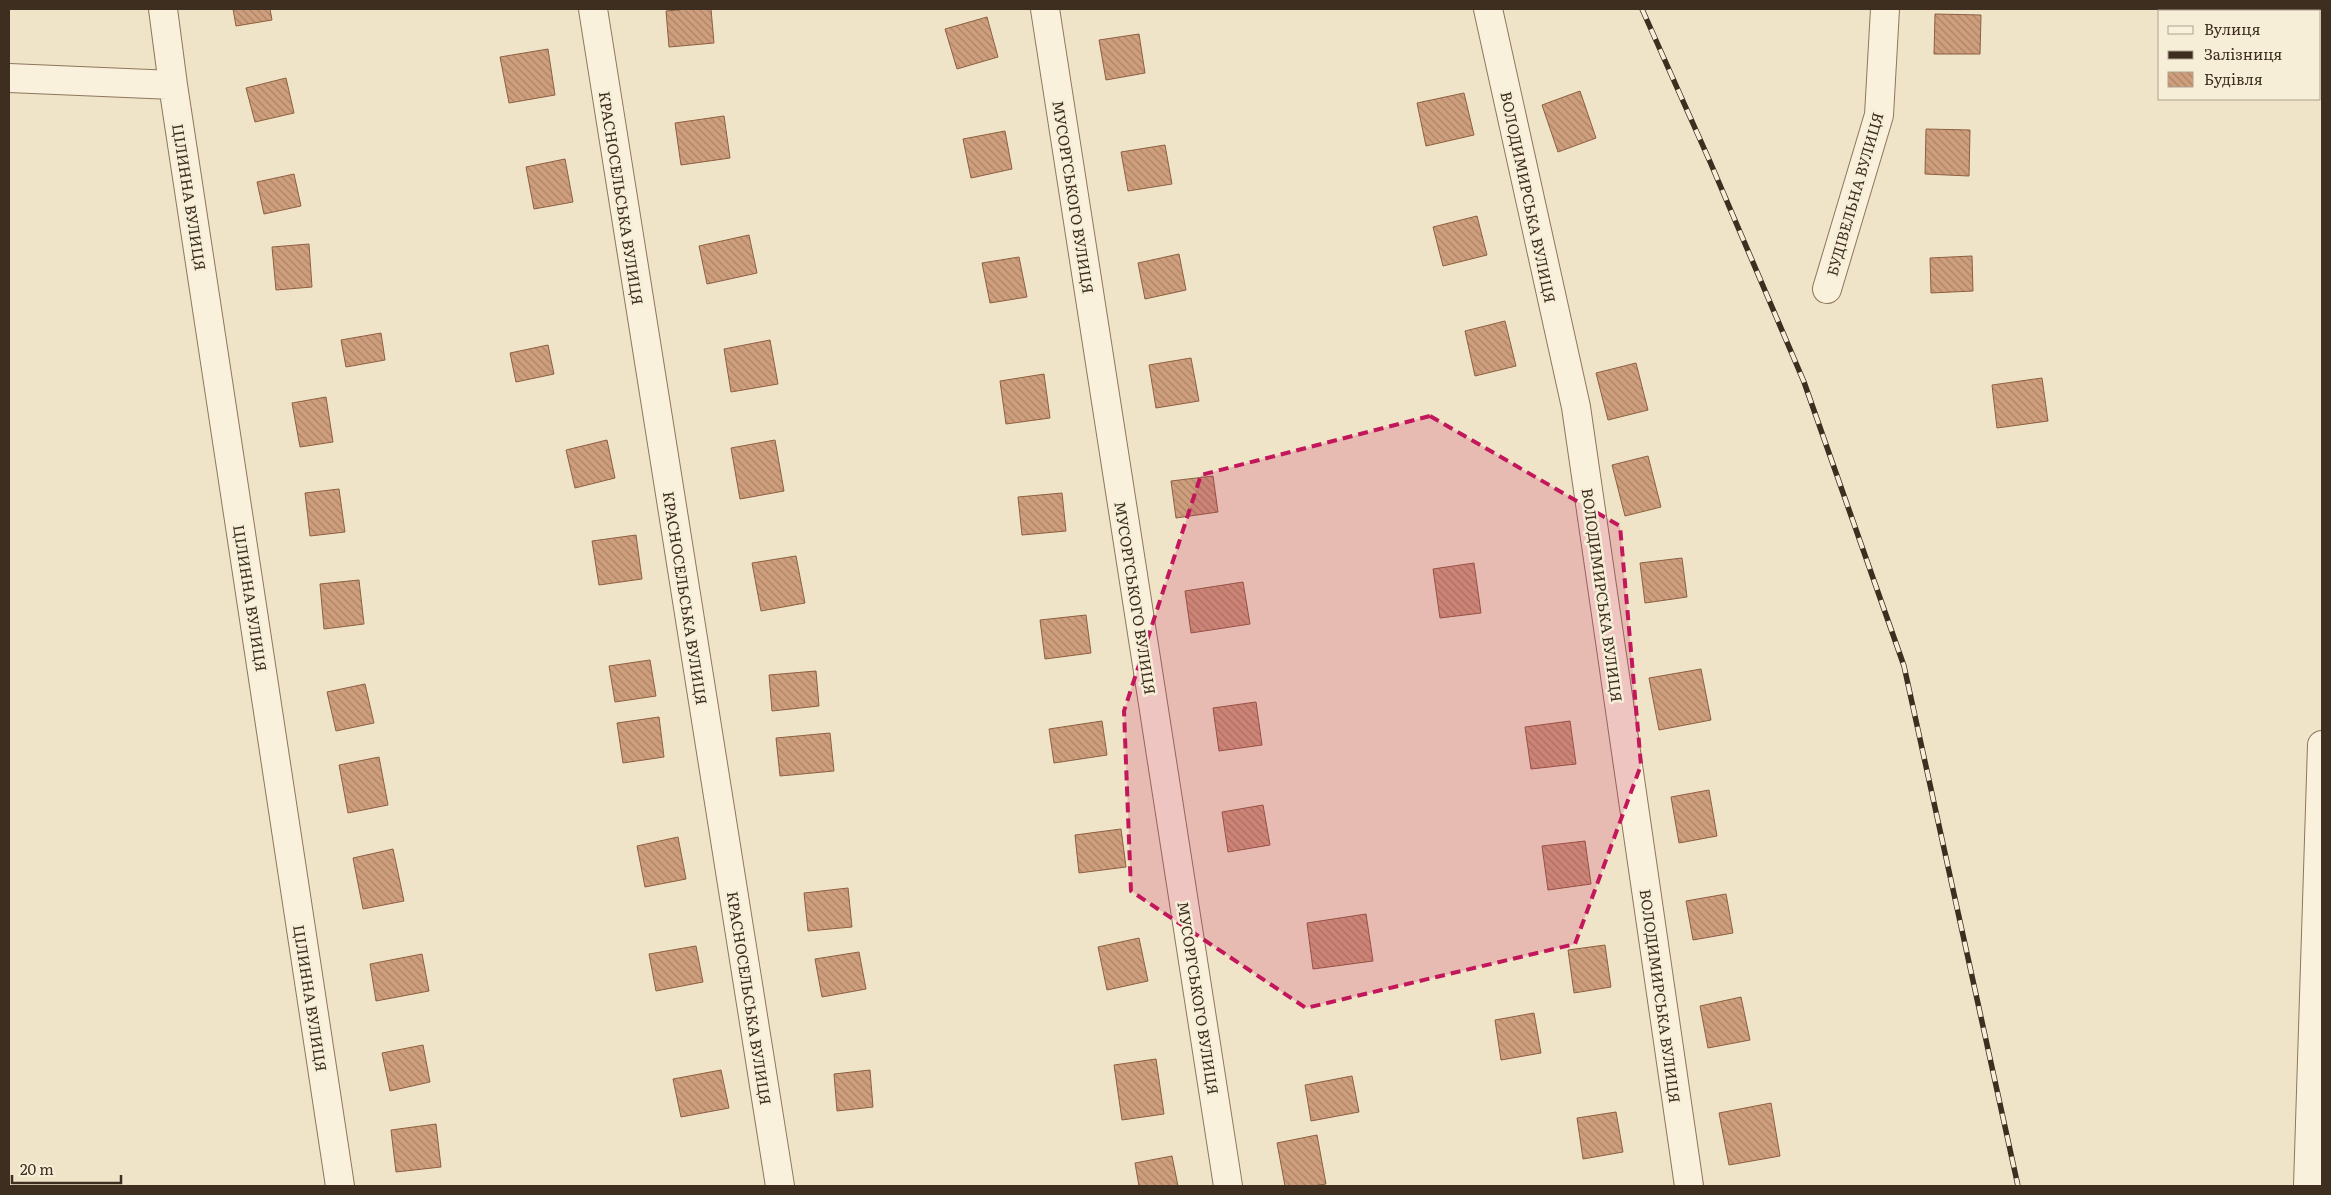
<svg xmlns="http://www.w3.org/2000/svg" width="2331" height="1195" font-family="Literata,serif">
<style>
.building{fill:url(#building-back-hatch);stroke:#8d5f41}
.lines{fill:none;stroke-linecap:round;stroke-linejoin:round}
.minor-casing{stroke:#8d765c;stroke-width:30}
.minor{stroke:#faf1dc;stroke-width:28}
.rail-casing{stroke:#3d2e20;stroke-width:5.5}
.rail{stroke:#f7eed8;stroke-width:4;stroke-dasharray:11;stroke-linecap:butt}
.marked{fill:#c2185b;fill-opacity:0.2;stroke:#c2185b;stroke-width:4;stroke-dasharray:10 6;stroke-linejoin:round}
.labels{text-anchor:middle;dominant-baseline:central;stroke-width:5;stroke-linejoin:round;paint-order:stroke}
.street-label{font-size:15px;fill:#3d2e20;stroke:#f7eed8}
</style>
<defs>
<pattern id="building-back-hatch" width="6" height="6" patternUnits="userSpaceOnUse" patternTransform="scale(1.25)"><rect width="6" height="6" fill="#cf9f7d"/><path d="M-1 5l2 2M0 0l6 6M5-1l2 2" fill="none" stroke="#a98266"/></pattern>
</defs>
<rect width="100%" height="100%" fill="#f0e4c8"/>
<path class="building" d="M233 9H270L272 20 236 26Z
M688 9H711L714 43 669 47 666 11Z
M1935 14 1981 15 1980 54H1934Z
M987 17 998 57 957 69 945 29Z
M1139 34 1145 73 1106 80 1099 40Z
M548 49 555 95 509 103 500 57Z
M286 78 294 113 255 122 246 88Z
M1580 91 1596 138 1558 152 1542 105Z
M1464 93 1474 135 1426 146 1417 103Z
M724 116 730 158 681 165 675 123Z
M1926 129 1970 130 1969 176 1925 174Z
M1005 131 1012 169 971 178 963 139Z
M1165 145 1172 184 1128 191 1121 152Z
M565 159 573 202 534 209 526 167Z
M294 174 301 206 264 214 257 182Z
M1477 216 1487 255 1443 266 1433 227Z
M749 235 757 273 707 284 699 246Z
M309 244 312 287 276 290 272 247Z
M1179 254 1186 290 1145 299 1138 263Z
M1972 256 1973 291 1931 293 1930 258Z
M1019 257 1027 297 990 303 982 263Z
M1505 321 1516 366 1475 376 1465 331Z
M381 333 385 360 346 367 341 340Z
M770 340 778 384 731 392 724 349Z
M548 345 554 374 516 382 510 353Z
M1191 358 1199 401 1156 408 1149 365Z
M1636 363 1648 410 1608 420 1596 373Z
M1044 374 1050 418 1006 424 1000 381Z
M2042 378 2048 421 1997 428 1992 385Z
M326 397 333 442 300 447 292 403Z
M607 440 615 478 575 488 566 450Z
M775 440 784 491 740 499 731 448Z
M1648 456 1661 507 1625 516 1612 465Z
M1213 476 1218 512 1176 518 1171 481Z
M339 489 345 532 310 536 305 493Z
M1062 493 1066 531 1022 535 1018 497Z
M636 535 642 579 599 585 592 541Z
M796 556 805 603 761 611 752 563Z
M1682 558 1687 597 1645 603 1640 563Z
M1474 563 1481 613 1440 618 1433 569Z
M359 580 364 624 324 629 320 584Z
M1243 582 1250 624 1191 633 1185 591Z
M1086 615 1091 653 1045 659 1040 620Z
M650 660 656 696 615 702 609 666Z
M1701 669 1711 720 1659 730 1649 678Z
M816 671 819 706 772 711 769 675Z
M365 684 374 723 336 731 327 692Z
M1256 702 1262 745 1219 751 1213 708Z
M659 717 664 757 623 763 617 723Z
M1102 721 1107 755 1054 763 1049 729Z
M1570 721 1576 764 1531 769 1525 727Z
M830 733 834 771 780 776 776 738Z
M379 757 388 805 348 813 339 765Z
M1709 790 1717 836 1679 843 1671 797Z
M1263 805 1270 845 1228 852 1222 812Z
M1121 829 1126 867 1079 873 1075 835Z
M678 837 686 879 645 887 637 846Z
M1585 841 1591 884 1548 890 1542 846Z
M393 849 404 901 363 909 353 858Z
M848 888 852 927 808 931 804 893Z
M1726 894 1733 933 1693 940 1686 901Z
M1366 914 1373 961 1313 969 1307 923Z
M1139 938 1148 981 1107 990 1098 947Z
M1605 945 1611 987 1574 993 1568 950Z
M696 946 703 982 656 991 649 954Z
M859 952 866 989 822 997 815 959Z
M422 954 429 991 376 1001 370 964Z
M1741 997 1750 1040 1708 1048 1700 1006Z
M1534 1013 1541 1053 1501 1060 1495 1020Z
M423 1045 430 1082 390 1091 382 1053Z
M1156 1059 1164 1114 1122 1120 1114 1065Z
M721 1070 729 1108 681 1117 673 1079Z
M870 1070 873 1107 837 1111 834 1074Z
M1352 1076 1359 1112 1311 1121 1305 1085Z
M1771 1103 1780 1156 1729 1165 1719 1113Z
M1616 1112 1623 1152 1583 1159 1577 1118Z
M436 1124 441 1167 396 1172 391 1130Z
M1317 1135 1326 1184 1312 1186H1285L1277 1143Z
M1172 1156 1178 1186H1139L1135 1163Z"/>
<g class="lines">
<g class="minor-casing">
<path id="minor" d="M163 9 173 85 340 1186
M593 9 780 1186
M1045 9 1228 1186
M1488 9 1576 407 1689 1186
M9 78 173 85
M1827 289 1879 115 1885 9
M2308 1186 2322 745"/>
</g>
<use href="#minor" class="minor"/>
<g class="rail-casing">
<path id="rail" d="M1642 9 1711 164 1804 382 1904 666 2018 1186"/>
</g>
<use href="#rail" class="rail"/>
</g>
<path class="marked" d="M1430 416 1620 526 1641 765 1575 944 1306 1008 1131 891 1124 711 1201 475Z"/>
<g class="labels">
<g class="street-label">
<text transform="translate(1854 194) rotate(-74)">БУДІВЕЛЬНА ВУЛИЦЯ</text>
<text transform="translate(190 197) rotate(81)">ЦІЛИННА ВУЛИЦЯ</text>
<text transform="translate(1074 197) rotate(81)">МУСОРГСЬКОГО ВУЛИЦЯ</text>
<text transform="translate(1529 197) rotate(78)">ВОЛОДИМИРСЬКА ВУЛИЦЯ</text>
<text transform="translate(622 198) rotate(81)">КРАСНОСЕЛЬСЬКА ВУЛИЦЯ</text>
<text transform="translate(1603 595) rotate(82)">ВОЛОДИМИРСЬКА ВУЛИЦЯ</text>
<text transform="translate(251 598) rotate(81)">ЦІЛИННА ВУЛИЦЯ</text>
<text transform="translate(686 598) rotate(81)">КРАСНОСЕЛЬСЬКА ВУЛИЦЯ</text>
<text transform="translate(1136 598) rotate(81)">МУСОРГСЬКОГО ВУЛИЦЯ</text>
<text transform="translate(1661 996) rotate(82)">ВОЛОДИМИРСЬКА ВУЛИЦЯ</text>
<text transform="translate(311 998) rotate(81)">ЦІЛИННА ВУЛИЦЯ</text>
<text transform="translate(750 998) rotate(81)">КРАСНОСЕЛЬСЬКА ВУЛИЦЯ</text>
<text transform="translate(1199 998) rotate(81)">МУСОРГСЬКОГО ВУЛИЦЯ</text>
</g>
</g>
<rect width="2331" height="1195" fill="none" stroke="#3d2e20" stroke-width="20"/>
<rect x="2158" y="10" width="162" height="90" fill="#f7eed8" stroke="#ada18e"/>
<rect x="2168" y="26" width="25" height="8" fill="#faf1dc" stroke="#ada18e"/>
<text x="2204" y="35" font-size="15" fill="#3d2e20">Вулиця</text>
<rect x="2168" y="51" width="25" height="8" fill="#3d2e20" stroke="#ada18e"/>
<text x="2204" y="60" font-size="15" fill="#3d2e20">Залізниця</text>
<rect x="2168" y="72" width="25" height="15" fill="url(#building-back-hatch)" stroke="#ada18e"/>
<text x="2204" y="85" font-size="15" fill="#3d2e20">Будівля</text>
<path d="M12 1175v8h109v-8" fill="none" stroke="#3d2e20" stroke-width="2.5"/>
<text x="20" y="1175" font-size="15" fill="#3d2e20" stroke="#f7eed8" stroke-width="4" paint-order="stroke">20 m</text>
</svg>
